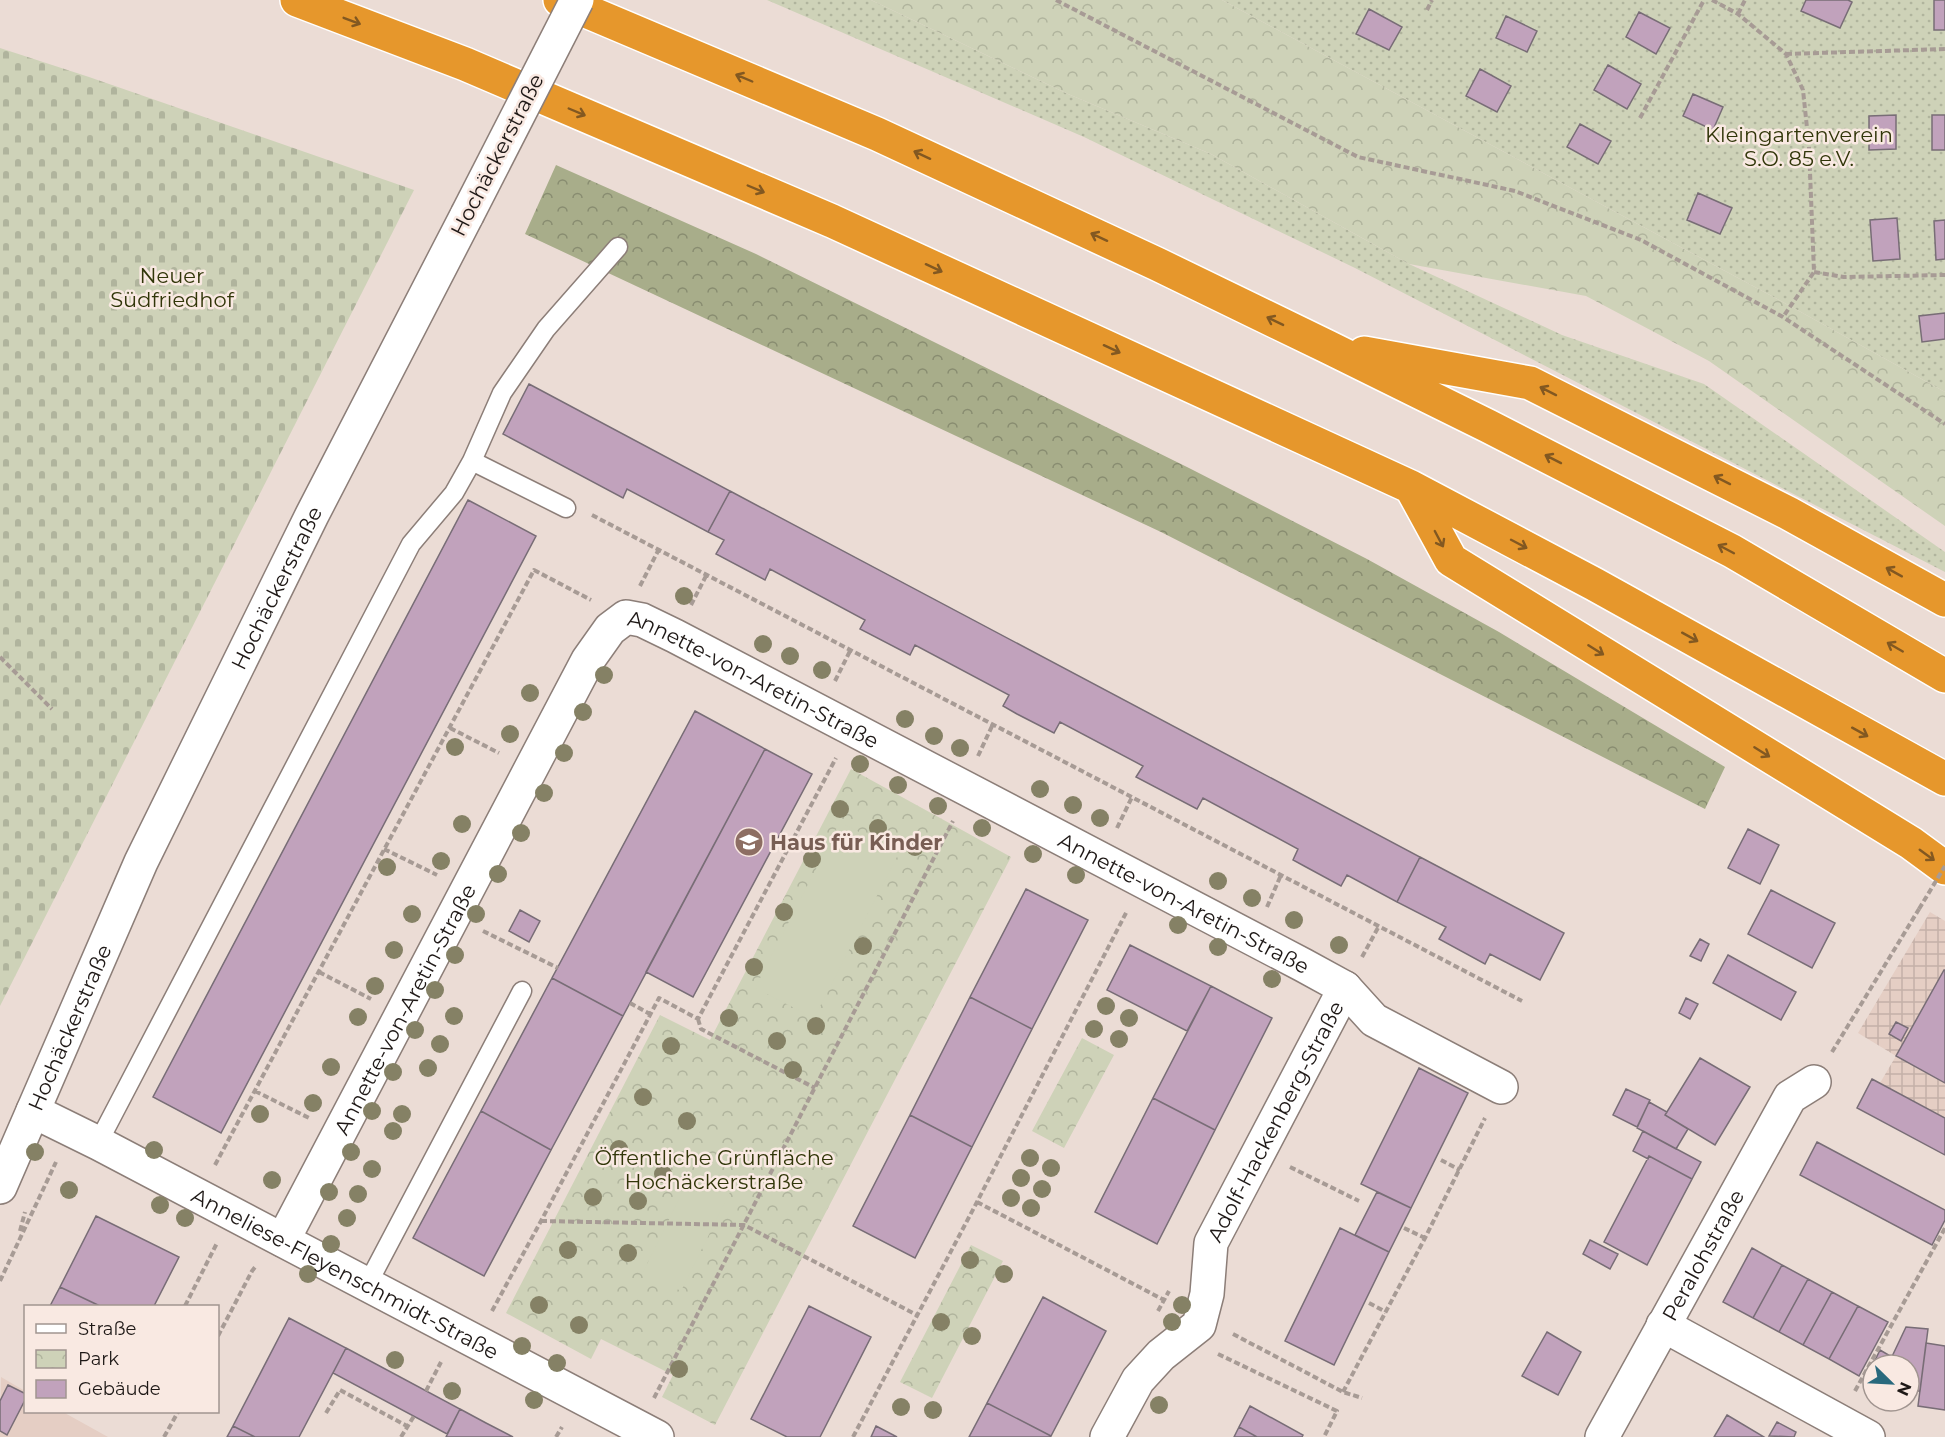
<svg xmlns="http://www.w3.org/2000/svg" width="1945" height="1437" font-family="Montserrat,sans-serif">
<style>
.built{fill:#e5cec4}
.industrial{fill:url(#industrial-grid)}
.grass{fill:url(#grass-dots)}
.forest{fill:url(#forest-crowns)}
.cemetery{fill:url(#cemetery-stones)}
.park{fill:url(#park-crowns)}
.pitch{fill:#ced2b8}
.building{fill:#c1a2bc;stroke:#786d76;stroke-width:1.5}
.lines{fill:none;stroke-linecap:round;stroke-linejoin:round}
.service-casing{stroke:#8c7e78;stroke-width:21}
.minor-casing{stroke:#8c7e78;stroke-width:36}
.tertiary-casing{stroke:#8c7e78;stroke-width:36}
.motorway-casing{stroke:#fff;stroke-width:36}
.path{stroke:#a79b95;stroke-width:4;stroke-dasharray:6 3;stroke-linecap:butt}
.service{stroke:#fff;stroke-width:18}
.minor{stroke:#fff;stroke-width:33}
.tertiary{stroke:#fff;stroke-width:33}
.motorway{stroke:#e6972c;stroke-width:33}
.tertiary-bridge-casing{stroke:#8c7e78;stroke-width:36;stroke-linecap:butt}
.path-bridge{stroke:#a79b95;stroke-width:4;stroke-dasharray:6 3;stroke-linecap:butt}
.tertiary-bridge{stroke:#fff;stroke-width:33}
.tree{fill:#858165}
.oneway{stroke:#825821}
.labels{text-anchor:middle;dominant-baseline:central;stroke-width:5;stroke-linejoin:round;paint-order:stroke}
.park-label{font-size:21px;fill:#313609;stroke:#f9e9e2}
.street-label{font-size:21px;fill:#1e1816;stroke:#f9e9e2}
.education-label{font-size:21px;font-weight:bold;fill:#785e54;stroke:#f9e9e2;text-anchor:start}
</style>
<defs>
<pattern id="industrial-grid" width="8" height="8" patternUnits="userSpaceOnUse" patternTransform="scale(1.5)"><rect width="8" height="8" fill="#e5cec4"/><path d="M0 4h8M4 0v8" fill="none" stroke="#c4b0a8"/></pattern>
<pattern id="grass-dots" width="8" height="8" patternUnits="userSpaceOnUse" patternTransform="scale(1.5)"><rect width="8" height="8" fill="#ced2b8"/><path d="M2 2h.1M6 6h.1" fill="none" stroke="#b0b49d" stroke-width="1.8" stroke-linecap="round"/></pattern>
<pattern id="forest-crowns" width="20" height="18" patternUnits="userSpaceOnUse" patternTransform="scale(1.5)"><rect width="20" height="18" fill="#a8ad8a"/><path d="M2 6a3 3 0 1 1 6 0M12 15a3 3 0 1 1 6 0" fill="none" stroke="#888c70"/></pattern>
<pattern id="cemetery-stones" width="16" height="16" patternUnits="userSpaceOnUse" patternTransform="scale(1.5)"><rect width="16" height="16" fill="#ced2b8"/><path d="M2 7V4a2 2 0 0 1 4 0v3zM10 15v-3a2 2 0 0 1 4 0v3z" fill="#b0b49d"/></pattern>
<pattern id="park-crowns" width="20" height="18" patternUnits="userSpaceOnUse" patternTransform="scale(1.5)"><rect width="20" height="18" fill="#ced2b8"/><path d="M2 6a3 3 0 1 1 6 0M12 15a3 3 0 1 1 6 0" fill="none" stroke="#b0b49d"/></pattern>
</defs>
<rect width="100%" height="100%" fill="#ebdcd5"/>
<path class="built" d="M1 1377 25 1391 26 1412H63L108 1437H0Z"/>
<path class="industrial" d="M1930 912 1945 921V1118L1880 1083 1896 1056 1858 1033Z"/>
<path class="grass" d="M767 0H871L1068 94 1211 154 1409 264 1562 335 1704 384 1945 552V572L1355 268 1084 137Z
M1222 0H1945V392L1790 306Z"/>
<path class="forest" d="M556 165 756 254 1189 468 1367 559 1499 632 1725 767 1705 809 1161 532 525 234Z"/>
<path class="cemetery" d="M0 48 89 77 414 190 0 1006Z"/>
<path class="park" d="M871 0H1222L1790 306 1945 392V526L1709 361 1586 296 1409 264 1211 154 1068 94Z
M851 769 1011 857 715 1425 662 1397 673 1375 601 1339 591 1359 506 1313 660 1015 710 1040Z
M1082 1038 1114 1055 1064 1148 1032 1131Z
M971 1245 1003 1261 932 1398 900 1382Z"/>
<path class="pitch" d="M840 822 899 853 814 1018 755 988Z
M699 1159 737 1178 681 1291 643 1272Z"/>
<path class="building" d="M1806 0H1848L1852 2 1840 28 1801 11Z
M1934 0H1945V30H1934Z
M1369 9 1402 27 1389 50 1356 34Z
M1639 12 1670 28 1656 54 1626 37Z
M1506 16 1537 31 1527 52 1496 38Z
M1608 65 1641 84 1627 109 1594 90Z
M1480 69 1511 86 1497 112 1466 96Z
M1693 94 1723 107 1713 130 1683 116Z
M1896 115V149L1869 150V116Z
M1932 115H1945V150H1932Z
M1580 124 1611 141 1598 164 1567 147Z
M1698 193 1732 208 1720 234 1687 220Z
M1897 218 1900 259 1873 261 1870 220Z
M1945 220V259L1936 260 1934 221Z
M1945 313V339L1922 342 1919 316Z
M529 384 730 491 708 532 627 489 623 498 503 434Z
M730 491 1420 857 1397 902 1347 875 1341 886 1306 867 1293 860 1298 849 1203 798 1197 809 1136 777 1143 766 1060 722 1054 733 1017 714 1003 706 1009 695 915 645 910 655 860 629 865 620 770 569 765 580 716 554 724 540 708 532Z
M468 500 536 536 221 1133 153 1097Z
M695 711 765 749 623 1016 552 978Z
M765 749 812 774 693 997 646 972Z
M1748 829 1779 845 1760 884 1728 868Z
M1420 857 1564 933 1540 980 1490 954 1485 964 1439 939 1446 927 1397 902Z
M1026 889 1088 920 1032 1029 970 997Z
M1771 890 1835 923 1812 968 1748 934Z
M520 910 540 921 529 942 509 931Z
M1700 939 1709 944 1701 961 1690 956Z
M1130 945 1211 986 1187 1031 1107 990Z
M1728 955 1796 992 1781 1020 1713 983Z
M1944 970H1945V1083L1896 1056Z
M552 978 623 1016 551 1150 481 1111Z
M1211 986 1272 1018 1215 1130 1153 1098Z
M970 997 1032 1029 972 1147 910 1115Z
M1686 998 1698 1004 1690 1019 1679 1013Z
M1896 1022 1908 1028 1901 1041 1889 1034Z
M1700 1058 1750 1087 1715 1145 1665 1115Z
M1419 1068 1468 1093 1411 1208 1361 1184Z
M1872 1079 1945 1118V1155L1857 1108Z
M1626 1089 1650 1100 1637 1127 1613 1115Z
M1153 1098 1215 1130 1157 1244 1095 1212Z
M1649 1102 1667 1112 1665 1115 1688 1129 1676 1149 1637 1128Z
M481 1111 551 1150 484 1276 413 1238Z
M910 1115 972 1147 915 1258 853 1226Z
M1643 1131 1701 1162 1692 1179 1649 1156 1648 1159 1633 1151Z
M1817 1142 1945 1210V1220L1932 1245 1800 1175Z
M1649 1156 1692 1179 1647 1265 1604 1242Z
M1377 1192 1411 1208 1389 1252 1355 1235Z
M96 1216 179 1257 154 1306H100L60 1287Z
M1340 1228 1389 1252 1334 1365 1285 1341Z
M1590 1240 1618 1254 1610 1269 1583 1254Z
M1752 1248 1782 1265 1753 1318 1723 1302Z
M1782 1265 1808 1279 1779 1332 1753 1318Z
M1808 1279 1832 1292 1803 1345 1779 1332Z
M60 1287 100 1306H50Z
M1832 1292 1858 1306 1829 1359 1803 1345Z
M1043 1297 1106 1331 1051 1436 987 1403Z
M809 1306 871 1337 820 1437H787L751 1419Z
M1858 1306 1888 1322 1859 1376 1829 1359Z
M289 1318 346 1348 299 1437H255L233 1426Z
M1906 1327 1928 1329 1920 1391H1909V1365H1888Z
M1547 1332 1581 1352 1558 1395 1522 1376Z
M1926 1343 1945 1346V1410L1918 1406Z
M346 1348 460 1409 447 1434 333 1373Z
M1880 1350 1892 1357 1888 1365H1873V1380L1867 1377Z
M8 1385 26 1394V1398L7 1435 0 1431V1401Z
M987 1403 1051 1436 1050 1437H969Z
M1250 1406 1303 1435 1302 1437H1257L1239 1427Z
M460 1409 486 1423 513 1437H446Z
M1727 1415 1764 1437H1714Z
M1777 1422 1796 1432 1794 1437 1769 1436Z
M233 1426 255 1437H227Z
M876 1426 897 1437H871Z
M1239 1427 1257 1437H1234Z"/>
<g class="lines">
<g class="service-casing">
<path id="service" d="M472 461 502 393 546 329 618 247
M98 1143 411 544 454 493 472 461 566 508
M367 1285 522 991"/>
</g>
<g class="minor-casing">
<g id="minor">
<path id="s1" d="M33 1111 98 1143 657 1437"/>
<path id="s2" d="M283 1240 588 660 610 629 626 617 642 620 675 636 1303 965 1345 988 1374 1020 1501 1087"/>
<path d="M1663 1325 1868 1437"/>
<path id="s3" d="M1107 1437 1138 1380 1161 1355 1199 1325 1207 1294 1211 1243 1345 988"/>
<path id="s4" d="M1602 1437 1790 1097 1814 1082"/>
</g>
</g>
<g class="tertiary-casing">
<g id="tertiary">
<path id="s5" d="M0 1187 141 862 312 515 467 215"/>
</g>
</g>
<g class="motorway-casing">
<path id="motorway" d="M297 0 465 64 832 221 1411 487 1594 584 1945 779
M560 0 877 134 1157 264 1328 347 1488 426 1732 551 1945 676
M1364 353 1530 383 1788 513 1945 600
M1411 487 1451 560 1911 843 1945 868"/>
</g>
<path class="path" d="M1056 0 1358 157 1515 191 1641 240 1783 317 1945 424
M1712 0 1738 14 1786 54 1803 90 1809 147 1814 272 1783 317
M1427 10 1432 0
M1738 14 1745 0
M1786 54 1945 49
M1640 118 1704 0
M1814 272 1844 277 1945 275
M592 515 1522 1001
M640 586 659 549
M691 605 707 574
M0 657 52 709
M835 681 851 649
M450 728 499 753
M978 756 993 724
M1117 828 1132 797
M384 849 437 875
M1267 907 1281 875
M483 931 558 968
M1362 957 1379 926
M319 972 371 999
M630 1003 650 1014
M698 1019 701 1029 815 1088
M1832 1052 1919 909
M255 1091 309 1118
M1441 1160 1460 1170
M215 1165 534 570 591 600
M1290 1167 1359 1201
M977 1202 1164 1300
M541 1221 744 1225 917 1315
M1404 1228 1425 1238
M20 1231 25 1212
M0 1281 56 1162
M1369 1303 1386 1312
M185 1306 217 1243
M492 1311 541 1221 659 998 698 1019 836 758
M1158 1311 1169 1291
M1233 1334 1343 1392 1362 1398
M218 1336 252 1271 256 1266
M1218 1354 1337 1411 1324 1437
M426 1391 441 1362
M1855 1391 1945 1228
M1343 1392 1425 1238 1485 1118
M654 1398 953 821
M326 1413 340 1390 407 1426
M164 1437 178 1412
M401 1437 414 1416
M556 1437 562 1427
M853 1437 977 1202 1127 911"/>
<use href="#service" class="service"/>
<use href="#minor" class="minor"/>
<use href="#tertiary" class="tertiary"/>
<use href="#motorway" class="motorway"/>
<g class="tertiary-bridge-casing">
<path id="tertiary-bridge" d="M467 215 577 0"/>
</g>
<path class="path-bridge" d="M1919 909 1945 866"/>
<use href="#tertiary-bridge" class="tertiary-bridge"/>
</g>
<g class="tree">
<circle cx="684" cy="596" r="9"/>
<circle cx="763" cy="644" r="9"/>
<circle cx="790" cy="656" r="9"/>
<circle cx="822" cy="670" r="9"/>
<circle cx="604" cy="675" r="9"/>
<circle cx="530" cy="693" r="9"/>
<circle cx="583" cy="712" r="9"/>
<circle cx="905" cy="719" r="9"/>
<circle cx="510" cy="734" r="9"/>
<circle cx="934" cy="736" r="9"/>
<circle cx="455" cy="747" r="9"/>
<circle cx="960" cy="748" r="9"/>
<circle cx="564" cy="753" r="9"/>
<circle cx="860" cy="764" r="9"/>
<circle cx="898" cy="785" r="9"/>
<circle cx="1040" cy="789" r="9"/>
<circle cx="544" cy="793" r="9"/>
<circle cx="1073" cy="805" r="9"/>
<circle cx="938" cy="806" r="9"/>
<circle cx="840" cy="809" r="9"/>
<circle cx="1100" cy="818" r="9"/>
<circle cx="462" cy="824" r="9"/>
<circle cx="878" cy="828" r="9"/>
<circle cx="982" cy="828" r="9"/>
<circle cx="521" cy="833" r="9"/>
<circle cx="915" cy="847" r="9"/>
<circle cx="1033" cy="854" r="9"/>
<circle cx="812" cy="859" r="9"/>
<circle cx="441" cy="861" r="9"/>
<circle cx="387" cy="867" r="9"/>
<circle cx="498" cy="874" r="9"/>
<circle cx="1076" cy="875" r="9"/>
<circle cx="1218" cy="881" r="9"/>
<circle cx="1252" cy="898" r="9"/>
<circle cx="784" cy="912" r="9"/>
<circle cx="412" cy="914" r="9"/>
<circle cx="476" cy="914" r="9"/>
<circle cx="1294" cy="920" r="9"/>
<circle cx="1178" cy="925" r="9"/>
<circle cx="1339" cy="945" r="9"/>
<circle cx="863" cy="946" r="9"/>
<circle cx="1218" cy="947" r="9"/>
<circle cx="394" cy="950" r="9"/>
<circle cx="455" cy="955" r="9"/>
<circle cx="754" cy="967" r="9"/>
<circle cx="1272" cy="979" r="9"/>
<circle cx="375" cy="986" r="9"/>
<circle cx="435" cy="990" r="9"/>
<circle cx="1106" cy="1006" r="9"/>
<circle cx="454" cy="1016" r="9"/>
<circle cx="358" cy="1017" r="9"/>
<circle cx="729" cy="1018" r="9"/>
<circle cx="1129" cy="1018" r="9"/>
<circle cx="816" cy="1026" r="9"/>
<circle cx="1094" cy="1029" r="9"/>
<circle cx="415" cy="1030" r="9"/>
<circle cx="1119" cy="1039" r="9"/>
<circle cx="777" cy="1041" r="9"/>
<circle cx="440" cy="1044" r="9"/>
<circle cx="671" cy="1046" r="9"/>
<circle cx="331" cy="1067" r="9"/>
<circle cx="428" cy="1068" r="9"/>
<circle cx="793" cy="1070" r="9"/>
<circle cx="393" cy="1072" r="9"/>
<circle cx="643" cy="1097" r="9"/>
<circle cx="313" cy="1103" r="9"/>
<circle cx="372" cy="1111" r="9"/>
<circle cx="260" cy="1114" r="9"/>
<circle cx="402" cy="1114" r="9"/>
<circle cx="687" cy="1121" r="9"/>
<circle cx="393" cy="1131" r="9"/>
<circle cx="619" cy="1149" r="9"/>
<circle cx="154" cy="1150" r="9"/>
<circle cx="35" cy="1152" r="9"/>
<circle cx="351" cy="1152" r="9"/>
<circle cx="1030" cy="1158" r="9"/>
<circle cx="1051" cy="1168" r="9"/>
<circle cx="372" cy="1169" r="9"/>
<circle cx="663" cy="1174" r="9"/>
<circle cx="1021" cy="1178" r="9"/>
<circle cx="272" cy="1180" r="9"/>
<circle cx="1042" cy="1189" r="9"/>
<circle cx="69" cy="1190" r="9"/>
<circle cx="329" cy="1192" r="9"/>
<circle cx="358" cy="1194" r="9"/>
<circle cx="593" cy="1197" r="9"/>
<circle cx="1011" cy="1198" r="9"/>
<circle cx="638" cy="1201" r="9"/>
<circle cx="160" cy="1205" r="9"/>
<circle cx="1031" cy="1208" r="9"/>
<circle cx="185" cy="1218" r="9"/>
<circle cx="347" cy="1218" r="9"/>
<circle cx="331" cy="1244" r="9"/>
<circle cx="568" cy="1250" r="9"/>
<circle cx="628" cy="1253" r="9"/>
<circle cx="970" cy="1260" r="9"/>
<circle cx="308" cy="1274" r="9"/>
<circle cx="1004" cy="1274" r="9"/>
<circle cx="539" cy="1305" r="9"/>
<circle cx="1182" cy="1305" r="9"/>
<circle cx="941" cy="1322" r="9"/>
<circle cx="1172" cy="1322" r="9"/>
<circle cx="579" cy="1325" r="9"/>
<circle cx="972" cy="1336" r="9"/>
<circle cx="522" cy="1346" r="9"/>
<circle cx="395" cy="1360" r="9"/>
<circle cx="557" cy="1363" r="9"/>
<circle cx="679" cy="1369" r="9"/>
<circle cx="452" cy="1391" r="9"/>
<circle cx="534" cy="1400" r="9"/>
<circle cx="1159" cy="1405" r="9"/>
<circle cx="901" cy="1407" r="9"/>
<circle cx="933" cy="1410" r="9"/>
</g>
<defs><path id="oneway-shaft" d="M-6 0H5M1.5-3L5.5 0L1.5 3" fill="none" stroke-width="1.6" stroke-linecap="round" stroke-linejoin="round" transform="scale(1.5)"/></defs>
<g class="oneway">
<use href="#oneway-shaft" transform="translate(352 21) rotate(21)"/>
<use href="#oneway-shaft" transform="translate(744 78) rotate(-157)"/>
<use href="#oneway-shaft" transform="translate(577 112) rotate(23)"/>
<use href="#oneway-shaft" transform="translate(922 155) rotate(-155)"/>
<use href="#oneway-shaft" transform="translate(756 189) rotate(23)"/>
<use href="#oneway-shaft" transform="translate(1099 237) rotate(-155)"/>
<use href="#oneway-shaft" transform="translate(934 268) rotate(25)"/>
<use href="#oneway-shaft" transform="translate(1275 321) rotate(-154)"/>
<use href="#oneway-shaft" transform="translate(1112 349) rotate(25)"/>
<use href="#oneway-shaft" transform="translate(1548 391) rotate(-153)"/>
<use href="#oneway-shaft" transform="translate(1553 459) rotate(-153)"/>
<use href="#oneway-shaft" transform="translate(1722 480) rotate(-153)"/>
<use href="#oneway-shaft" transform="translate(1439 539) rotate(62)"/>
<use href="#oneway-shaft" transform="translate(1519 544) rotate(28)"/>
<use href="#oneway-shaft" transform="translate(1726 549) rotate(-152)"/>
<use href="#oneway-shaft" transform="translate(1894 572) rotate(-151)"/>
<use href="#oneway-shaft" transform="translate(1690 637) rotate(29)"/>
<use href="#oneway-shaft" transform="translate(1895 647) rotate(-150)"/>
<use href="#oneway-shaft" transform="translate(1596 650) rotate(32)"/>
<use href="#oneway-shaft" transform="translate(1860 732) rotate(29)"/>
<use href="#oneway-shaft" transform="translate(1762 752) rotate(32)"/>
<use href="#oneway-shaft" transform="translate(1927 855) rotate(36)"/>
</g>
<defs>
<g id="school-disc" transform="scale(1.5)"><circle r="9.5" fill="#8d6e63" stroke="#f9e9e2"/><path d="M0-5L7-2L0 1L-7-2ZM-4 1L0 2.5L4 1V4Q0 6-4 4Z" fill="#fff"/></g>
</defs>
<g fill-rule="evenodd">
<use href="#school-disc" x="749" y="842"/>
</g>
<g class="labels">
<g class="park-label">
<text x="1799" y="134">Kleingartenverein<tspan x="1799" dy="24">S.O. 85 e.V.</tspan></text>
<text x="172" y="275">Neuer<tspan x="172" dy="24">Südfriedhof</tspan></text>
<text x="714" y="1157">Öffentliche Grünfläche<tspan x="714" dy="24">Hochäckerstraße</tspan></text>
</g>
<g class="street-label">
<text transform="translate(497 155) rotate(-63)">Hochäckerstraße</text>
<text stroke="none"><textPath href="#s5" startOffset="660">Hochäckerstraße</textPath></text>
<text stroke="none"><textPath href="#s2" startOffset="855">Annette-von-Aretin-Straße</textPath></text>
<text stroke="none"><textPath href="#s2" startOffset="1341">Annette-von-Aretin-Straße</textPath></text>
<text stroke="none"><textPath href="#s2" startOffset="261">Annette-von-Aretin-Straße</textPath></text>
<text stroke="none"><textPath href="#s5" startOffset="174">Hochäckerstraße</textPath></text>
<text stroke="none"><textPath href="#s3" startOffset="368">Adolf-Hackenberg-Straße</textPath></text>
<text stroke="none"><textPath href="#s4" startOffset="208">Peralohstraße</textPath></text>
<text stroke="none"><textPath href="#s1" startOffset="352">Anneliese-Fleyenschmidt-Straße</textPath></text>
</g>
<g class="education-label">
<text x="770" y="842">Haus für Kinder</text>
</g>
</g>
<rect x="24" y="1305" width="195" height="108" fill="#f9e9e2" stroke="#a19590" stroke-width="1.5"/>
<rect x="36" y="1324" width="30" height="9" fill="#ffffff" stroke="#a19590" stroke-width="1.5"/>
<text x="78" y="1335" font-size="18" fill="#1e1816">Straße</text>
<rect x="36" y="1350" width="30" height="18" fill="url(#park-crowns)" stroke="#a19590" stroke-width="1.5"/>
<text x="78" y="1365" font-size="18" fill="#1e1816">Park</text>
<rect x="36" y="1380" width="30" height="18" fill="#c1a2bc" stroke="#a19590" stroke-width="1.5"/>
<text x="78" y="1395" font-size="18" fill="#1e1816">Gebäude</text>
<g transform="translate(1891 1383) rotate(114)"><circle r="28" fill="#f9e9e2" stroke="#a19590" stroke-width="1.5"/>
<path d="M0-4.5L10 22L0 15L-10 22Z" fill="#29697d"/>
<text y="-9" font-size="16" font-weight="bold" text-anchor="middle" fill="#1e1816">N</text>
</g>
</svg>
